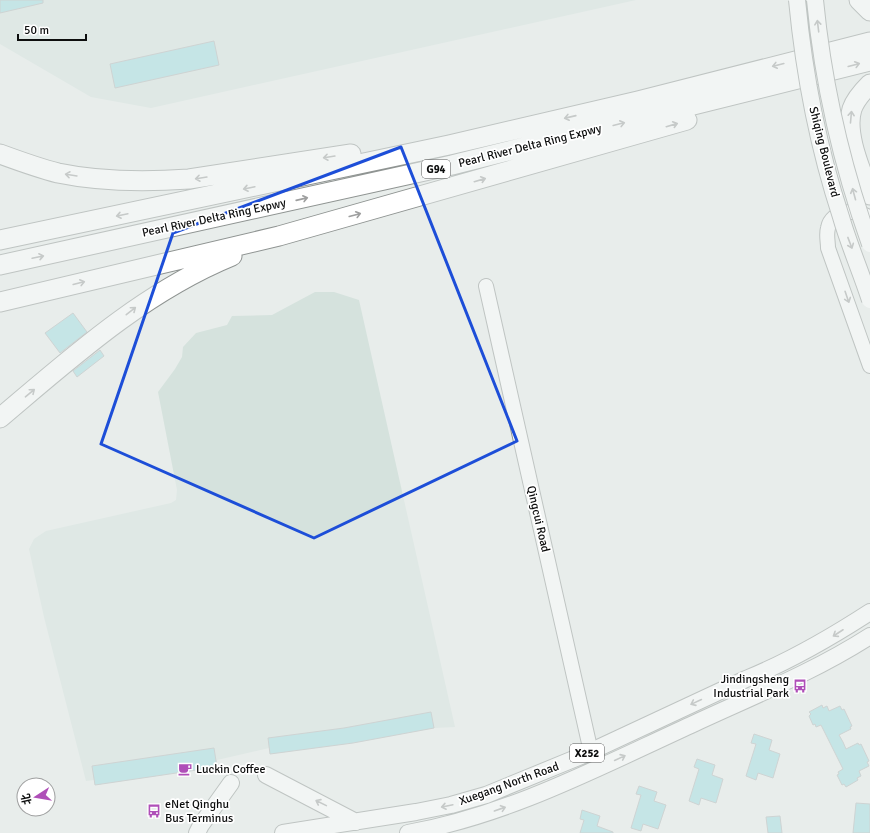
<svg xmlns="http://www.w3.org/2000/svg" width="870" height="833" font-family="Signika,'Noto Sans SC',sans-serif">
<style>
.built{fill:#d5e2dd}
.building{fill:#9bdbe0;stroke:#b0b5b6}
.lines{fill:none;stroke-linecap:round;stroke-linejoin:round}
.secondary-casing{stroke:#8f9492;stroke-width:16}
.primary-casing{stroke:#8f9492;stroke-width:18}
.highway-casing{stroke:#8f9492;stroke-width:21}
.secondary{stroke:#fff;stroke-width:14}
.primary{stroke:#fff;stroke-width:16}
.highway{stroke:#fff;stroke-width:19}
.primary-bridge-casing{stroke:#8f9492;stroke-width:18;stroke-linecap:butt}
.primary-bridge{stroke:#fff;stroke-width:16}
.oneway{stroke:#9e9f9f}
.marked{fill:none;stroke:#1d4ed8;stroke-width:3;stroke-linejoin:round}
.labels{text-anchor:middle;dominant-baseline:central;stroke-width:3.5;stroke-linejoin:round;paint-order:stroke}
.shield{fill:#fff;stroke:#565656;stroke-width:1}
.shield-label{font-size:11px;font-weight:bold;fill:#0d0e0e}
.street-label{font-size:12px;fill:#0d0e0e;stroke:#fff}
.poi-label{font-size:12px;fill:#0d0e0e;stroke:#fff;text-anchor:start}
</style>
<rect width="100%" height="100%" fill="#e8edeb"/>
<path class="built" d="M0 0H636L151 108 91 97 0 44Z
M315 292H334L359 300 455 727 434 728 270 754 269 748 217 760V767L95 785 94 780 86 781 44 617 29 549 34 539 46 531 171 503 176 500 177 490 158 392 175 369 182 357 183 347 196 333 227 325 232 316 272 315Z"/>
<path class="building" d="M0 0H43V3L0 13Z
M214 41 219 65 115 88 110 64Z
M73 313 87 332 60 353 45 333Z
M100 350 104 356 77 377 73 371Z
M822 705 823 708 827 706 829 711 840 706 842 710 844 709 852 726 850 727 851 729 839 735 843 742 846 749 858 743 859 745 861 744 869 761 867 762 869 766 859 771 861 776 857 778 858 780 846 787 844 784 842 785 837 775 839 774 838 772 843 769 821 725 816 727 815 724 813 725 809 716 811 714 809 712Z
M431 712 434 728 353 743 270 754 268 738 344 728Z
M754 734 772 740 769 750 780 754 773 778 758 773 756 780 746 776 756 744 751 743Z
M214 748 217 767 95 785 92 766Z
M697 759 715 765 712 775 723 779 716 803 701 798 699 805 689 801 699 769 694 767Z
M639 786 657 792 654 801 666 805 658 829 643 824 641 831 631 828 641 795 636 794Z
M856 803 870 804V833H853Z
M582 810 600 816 597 826 613 832V833H580L584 820 580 819Z
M780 816 782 833H768L766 817Z"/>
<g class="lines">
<g class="secondary-casing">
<path id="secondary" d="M870 218C857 208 831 210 828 228 826 235 828 241 828 248L870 366
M486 286 591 752"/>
</g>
<g class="primary-casing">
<path id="primary" d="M266 775 356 822
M197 833 201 825 231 783
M283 833 416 812 451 805 486 795 581 756 746 679C790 661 830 638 870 612
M408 833C509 815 599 767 691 725 751 697 814 672 870 636"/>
</g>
<g class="highway-casing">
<path id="highway" d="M859 0 870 11
M870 84C863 91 855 100 852 109 844 134 862 172 870 195
M0 154C19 161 38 168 58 173 101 182 146 182 189 179L351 154
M0 240 449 145 638 101 870 42
M0 265 452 165 870 61
M0 302 279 236 687 120
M0 418C72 357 144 292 232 256"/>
</g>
<use href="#secondary" class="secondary"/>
<use href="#primary" class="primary"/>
<use href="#highway" class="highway"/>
<g class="primary-bridge-casing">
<path id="primary-bridge" d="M797 0C804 73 818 147 841 217 849 245 861 272 870 300
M815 0C823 83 842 166 870 244"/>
</g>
<use href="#primary-bridge" class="primary-bridge"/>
</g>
<defs><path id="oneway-shaft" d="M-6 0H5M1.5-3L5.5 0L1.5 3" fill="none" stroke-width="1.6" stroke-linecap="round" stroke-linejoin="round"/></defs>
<g class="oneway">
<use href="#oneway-shaft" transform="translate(818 26) rotate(-97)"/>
<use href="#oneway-shaft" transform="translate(778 65) rotate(166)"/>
<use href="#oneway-shaft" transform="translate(854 65) rotate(-15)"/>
<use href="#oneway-shaft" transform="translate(570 117) rotate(167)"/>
<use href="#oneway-shaft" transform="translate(851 117) rotate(-85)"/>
<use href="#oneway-shaft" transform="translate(619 124) rotate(-14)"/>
<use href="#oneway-shaft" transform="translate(672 125) rotate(-16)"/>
<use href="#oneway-shaft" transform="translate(329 157) rotate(171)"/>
<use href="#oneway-shaft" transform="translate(71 175) rotate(-171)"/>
<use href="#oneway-shaft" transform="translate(201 178) rotate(171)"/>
<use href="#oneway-shaft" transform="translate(480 180) rotate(-16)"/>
<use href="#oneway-shaft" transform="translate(249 188) rotate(168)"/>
<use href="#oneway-shaft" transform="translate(854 194) rotate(-105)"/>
<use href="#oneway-shaft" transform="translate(302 199) rotate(-13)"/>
<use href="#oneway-shaft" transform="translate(122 215) rotate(168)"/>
<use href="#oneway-shaft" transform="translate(355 215) rotate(-15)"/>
<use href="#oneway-shaft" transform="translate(850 243) rotate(69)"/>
<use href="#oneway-shaft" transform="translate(38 257) rotate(-12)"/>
<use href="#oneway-shaft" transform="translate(79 283) rotate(-14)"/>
<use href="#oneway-shaft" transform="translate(847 297) rotate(71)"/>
<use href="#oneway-shaft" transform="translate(131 311) rotate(-38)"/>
<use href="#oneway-shaft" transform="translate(30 393) rotate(-40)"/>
<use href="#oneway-shaft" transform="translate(838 633) rotate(147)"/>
<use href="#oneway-shaft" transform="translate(696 702) rotate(155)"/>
<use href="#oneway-shaft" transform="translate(620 758) rotate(-25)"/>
<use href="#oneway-shaft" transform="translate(321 803) rotate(-154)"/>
<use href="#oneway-shaft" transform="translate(447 806) rotate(168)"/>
<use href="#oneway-shaft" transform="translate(500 809) rotate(-19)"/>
</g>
<path d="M0 0H870V833H0ZM401 147 517 441 314 538 101 444 173 233Z" fill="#e8edeb" fill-opacity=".55" fill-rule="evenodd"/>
<path class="marked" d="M401 147 517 441 314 538 101 444 173 233Z"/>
<defs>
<g id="bus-bare" transform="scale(1.08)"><path d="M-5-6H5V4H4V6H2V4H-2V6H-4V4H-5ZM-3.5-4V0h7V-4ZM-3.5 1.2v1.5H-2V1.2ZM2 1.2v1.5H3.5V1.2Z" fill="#af4fb8" stroke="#fff" stroke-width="2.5" paint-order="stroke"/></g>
<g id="cafe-bare" transform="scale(1.08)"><path d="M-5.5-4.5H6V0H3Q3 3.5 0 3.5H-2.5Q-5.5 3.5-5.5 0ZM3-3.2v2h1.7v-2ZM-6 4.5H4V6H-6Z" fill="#af4fb8" stroke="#fff" stroke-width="2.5" paint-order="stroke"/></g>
</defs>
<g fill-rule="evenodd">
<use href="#bus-bare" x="800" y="686"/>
<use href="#cafe-bare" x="185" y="769"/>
<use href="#bus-bare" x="154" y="811"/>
</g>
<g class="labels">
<g class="shield">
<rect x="422" y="160" width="28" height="18" rx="3"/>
<rect x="570" y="744" width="34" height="18" rx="3"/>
</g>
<g class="shield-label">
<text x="436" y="169">G94</text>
<text x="587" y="753">X252</text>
</g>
<g class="street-label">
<text transform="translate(530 146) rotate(-14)">Pearl River Delta Ring Expwy</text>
<text transform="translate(824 152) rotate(76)">Shiqing Boulevard</text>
<text transform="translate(214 218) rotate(-12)">Pearl River Delta Ring Expwy</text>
<text transform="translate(538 519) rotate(77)">Qingcui Road</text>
<text transform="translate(509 784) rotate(-20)">Xuegang North Road</text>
</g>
<g class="poi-label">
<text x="789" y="679" text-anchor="end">Jindingsheng<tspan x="789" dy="14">Industrial Park</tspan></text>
<text x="196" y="769">Luckin Coffee</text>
<text x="165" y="804">eNet Qinghu<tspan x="165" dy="14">Bus Terminus</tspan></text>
</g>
</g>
<g transform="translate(36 797) rotate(258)"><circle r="19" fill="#ffffff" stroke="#9e9f9f"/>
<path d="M0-3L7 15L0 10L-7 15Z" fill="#af4fb8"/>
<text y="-6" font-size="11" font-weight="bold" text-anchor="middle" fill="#0d0e0e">北</text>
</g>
<path d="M18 34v6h68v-6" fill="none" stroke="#0d0e0e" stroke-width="2"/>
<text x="24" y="34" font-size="12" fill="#0d0e0e" stroke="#ffffff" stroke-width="3" paint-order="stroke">50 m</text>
</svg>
